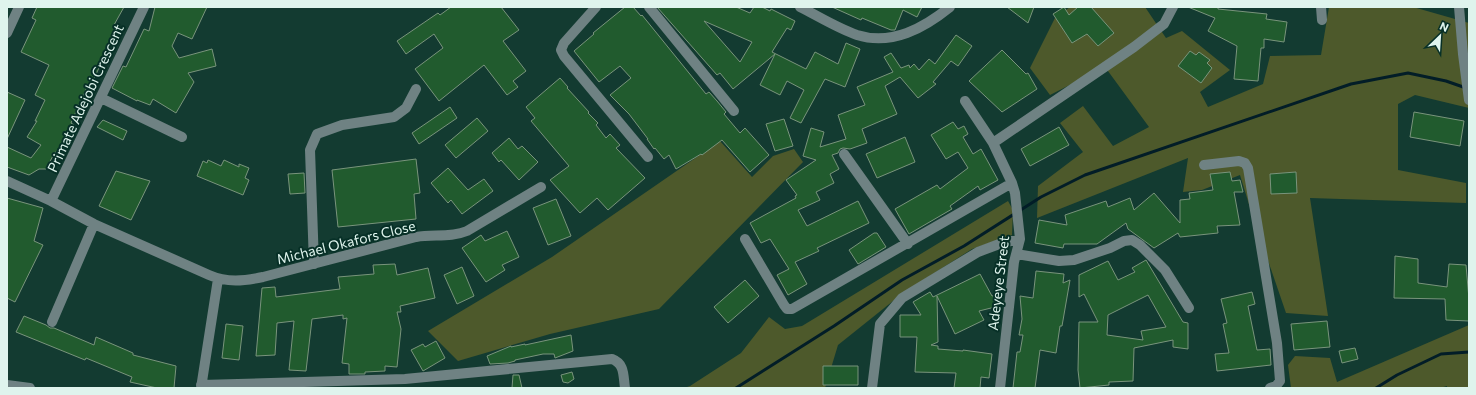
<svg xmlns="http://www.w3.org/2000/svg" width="1476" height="395" font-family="Commissioner,sans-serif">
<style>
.green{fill:#4d592b}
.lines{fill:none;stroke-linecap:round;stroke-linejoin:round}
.stream{stroke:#021d27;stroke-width:3}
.building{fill:#215b2e;stroke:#79947c;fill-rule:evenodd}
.minor{stroke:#6f8283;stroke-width:10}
.labels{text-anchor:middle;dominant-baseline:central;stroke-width:4;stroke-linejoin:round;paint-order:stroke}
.street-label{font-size:14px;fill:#dff4ed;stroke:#073027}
</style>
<rect width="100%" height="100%" fill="#133b31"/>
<path class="green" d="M1070 7H1145L1166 38 1182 31 1230 70 1200 92 1208 107 1263 84 1270 56 1321 55 1329 7H1413L1469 23V108L1415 95 1398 104V170L1466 183V203L1310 198 1328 316 1286 313 1251 211 1240 175 1202 190 1183 192 1188 158 1037 218 1038 186 1083 152 1060 123 1083 106 1113 146 1149 127 1105 67 1050 95 1030 68 1055 18Z
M720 141 752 177 773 156 794 149 803 162 659 309 550 334 458 361 428 331 552 257Z
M1008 201 1013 210 1012 235 972 249 903 293 838 345 825 388H684L690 386 741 353 769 317 785 329 802 326Z
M1469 325V388H1447V386L1440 388H1291L1288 365 1295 356 1330 358 1337 382Z"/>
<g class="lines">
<path class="stream" d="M736 388 834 326 902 280 964 246 1041 197 1085 175 1351 84 1408 73 1446 81 1466 88
M1376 388 1397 375 1441 354 1469 352"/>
</g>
<path class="building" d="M37 7H124L114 25 117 27 90 88 87 87 71 123 74 125 59 154 55 152 46 169H39L29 175 7 167V147L31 158 41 145 27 137 37 121H35L45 100 35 95 49 65 21 52 36 20 32 18Z
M155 7H207L192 39 178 33 172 46 179 58 212 49 216 66 188 73 194 82 176 113 153 99 150 105 137 100V101L112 88 123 66 126 67 144 29 149 31Z
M451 7H501L519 30 503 41 526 71 513 81 518 87 507 95 484 65 439 101 415 69 443 48 434 34 406 54 397 41 438 13 440 15Z
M625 7H633L641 16 642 15 706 94 709 92 717 101 726 112 724 114 740 133 745 128 769 155 750 172 722 140 702 155 701 154 676 169 669 155 664 159 655 148 654 149 647 139H648L629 114 610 95 631 78 620 66 599 82 574 51 594 34 593 33Z
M657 7H736L750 13 754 7H762L770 11 771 9 795 21 791 30 787 28 772 52 806 69 815 52 838 64 846 43 860 49 845 87 825 79 801 123 790 118 804 90 787 81 780 95 760 85 775 54 733 89 720 73 717 75ZM704 21 752 42 740 62Z
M832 7H922L917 17 903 10 895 30H891L862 18 861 20Z
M1007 7H1034L1028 23Z
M1064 7 1069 15 1078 7H1091L1114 33 1098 46 1087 34 1072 43 1053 14Z
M1188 7H1218V9L1267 14 1266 19 1287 22 1284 42 1264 39V48H1261L1258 81 1234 79 1237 46 1208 31 1215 18Z
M956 35 972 46 958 66 951 61 933 82 936 84 918 98 900 77 885 86 897 114 862 129 867 143 850 149 843 148 840 149 838 153 832 155 839 169 830 174 834 183 816 192 820 200 798 210 807 226 858 201 869 223 817 248 819 251 795 262 807 284 788 295 777 275 789 269 770 239 761 243 750 223 796 198 795 196 797 195 786 180 816 160 803 156 811 128 824 132 820 147 846 139 838 115 865 105 857 87 893 72 884 57 891 53 901 68 909 65 910 68 914 64 919 70 929 59 935 64Z
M1002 50 1026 74 1028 73 1037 89 1002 112 969 81Z
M1190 51 1196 55 1199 52 1210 60 1207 63 1212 68 1201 83 1178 66Z
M560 78 568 87 567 88 589 112 588 113 598 123 596 125 606 138 610 134 620 145 616 148 645 178 608 210 597 198 580 213 550 180 569 166 531 121 535 118 526 107Z
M7 92 25 100 7 139Z
M450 107 457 118 419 144 412 133Z
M1414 112 1464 121 1460 146 1410 137Z
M477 118 488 131 456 158 445 145Z
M784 119 793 146 775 151 766 124Z
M103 120 127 131 123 140 97 127Z
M953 122 958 129 964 126 968 134 963 137 973 154 981 149 998 180 980 190 978 186 950 206 952 209 909 234 895 209 937 185 940 189 968 168 958 152 946 159 931 135Z
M1059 127 1069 145 1030 166 1021 149Z
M905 137 915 162 877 178 866 154Z
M509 138 518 149 522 146 538 162 519 180 501 160 499 162 492 153Z
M416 159 420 193 414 194 416 219 338 227 332 170Z
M208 160 221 166 224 160 239 167V164L249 168 245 178 249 180 243 195 197 176 203 161 207 163Z
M448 168 468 190 484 179 493 191 462 214 451 200 448 203 431 183Z
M116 171 150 181 131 220 99 206Z
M1230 172 1232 181 1240 180 1243 192H1234L1240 225 1217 226 1218 233 1180 237 1178 233 1154 248 1128 229 1126 223 1097 244H1064L1063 248 1035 243 1039 220 1067 225 1065 215 1106 201 1108 207 1130 198 1134 210 1154 193 1180 223V200L1190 199 1189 193 1213 190 1210 174Z
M1296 172 1297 193 1271 194 1270 174Z
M304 173 305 193 290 194 288 174Z
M7 198 43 208 34 241 43 245 15 302 7 298Z
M556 199 571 236 548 245 533 208Z
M507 231 519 257 502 265 505 270 486 282 462 248 481 235 485 241Z
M874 233H877L886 247 858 264 849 250Z
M1395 256 1418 259V283L1447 287 1449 264 1466 265 1469 299V321L1446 320 1445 299 1394 298Z
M1146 260 1183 322 1188 323V349L1173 347V340L1134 348 1133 381 1109 382V385L1080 388 1078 370 1079 322H1098L1084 294 1079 297V275L1108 261 1118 280 1135 272 1132 268ZM1148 295 1166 327 1141 331 1143 340 1107 335 1108 315Z
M395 264 397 275 428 268 435 298 400 306 401 312H397L401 329 397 367 385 366V371L365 372V374H349V364L342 363 347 318 343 319V315L312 319 306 371 289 370 294 321 277 323 275 355 256 356 262 288 275 287 276 297 340 289 338 277 374 274 373 265Z
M462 267 474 296 457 304 444 275Z
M1036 271 1064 274 1063 283 1070 280 1062 326H1060L1056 353 1040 350 1035 388H1013L1017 352H1020L1023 335H1019L1022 319 1020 296 1033 298Z
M980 274 992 296 996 295 999 306 979 311 984 320 955 334 937 296 938 342 931 345 938 346V349L963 351V350L992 354 989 378 981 377 980 388H954L956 373 915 372 917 337H900V315H921L913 302 930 292 933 297Z
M745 280 759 296 728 323 714 307Z
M1252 292 1255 304 1248 306 1257 350 1270 349 1271 365 1217 371 1215 354 1229 353 1223 324 1227 323 1221 299Z
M24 316 46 325 50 328H54L94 345 96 337 133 353V355L176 366 174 388H157L130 382 132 377 86 358 85 360 16 332Z
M1327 321 1330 347 1294 350 1291 324Z
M226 324 243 326 239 360 222 358Z
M571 335 573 351 555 358 554 354H543L515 360V361L508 363 490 364 487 356 511 346V347L525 344V345Z
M436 341 445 358 423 371 411 350 423 344 425 347Z
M1355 348 1358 359 1342 363 1339 351Z
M823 366H858V385H823Z
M572 372 574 379 568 383 563 382 561 375Z
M513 375H519L522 388H512Z"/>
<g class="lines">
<path class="minor" d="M596 7 564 43 561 50 564 56 648 157
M649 7 734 111
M800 7C818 16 837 28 857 35 892 46 924 28 950 7
M1321 7 1322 20
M1459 7 1463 54 1469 100
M7 33 19 7
M101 98 182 137
M965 101 993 143 1012 183 1015 193 1020 239 1014 262 1000 388
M993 143 1134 47 1160 27 1164 24 1173 7
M844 154 908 244
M1204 165 1239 161 1245 163 1248 168 1277 343 1280 381 1276 386 1270 388
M7 181 51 201 94 224 209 275C227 283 244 281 263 277L416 237C434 234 450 238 467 231L541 187
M51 201 144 7
M745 239 784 305 787 309H792L1012 183
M1016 254 1059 261 1074 260 1110 248 1124 241 1132 240 1140 245 1165 270 1189 308
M314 264 310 150 317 134 342 125 394 117 406 108 416 89
M52 322 94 224
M7 385 30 388
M201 385 405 379 612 359C625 364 623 375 625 388
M201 388 218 279
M872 388 880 324 902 298 978 252 1002 243 1020 239"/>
</g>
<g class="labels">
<g class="street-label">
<text transform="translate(85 98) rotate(-65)">Primate Adejobi Crescent</text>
<text transform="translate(346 242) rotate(-14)">Michael Okafors Close</text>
<text transform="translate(998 283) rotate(-83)">Adeyeye Street</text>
</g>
</g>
<rect width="1476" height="395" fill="none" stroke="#dff4ed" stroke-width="16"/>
<g transform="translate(1440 36) rotate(25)" stroke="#073027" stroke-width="3" paint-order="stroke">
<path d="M0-3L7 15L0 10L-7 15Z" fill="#dff4ed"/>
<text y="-6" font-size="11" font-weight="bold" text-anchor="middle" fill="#dff4ed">N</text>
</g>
</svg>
